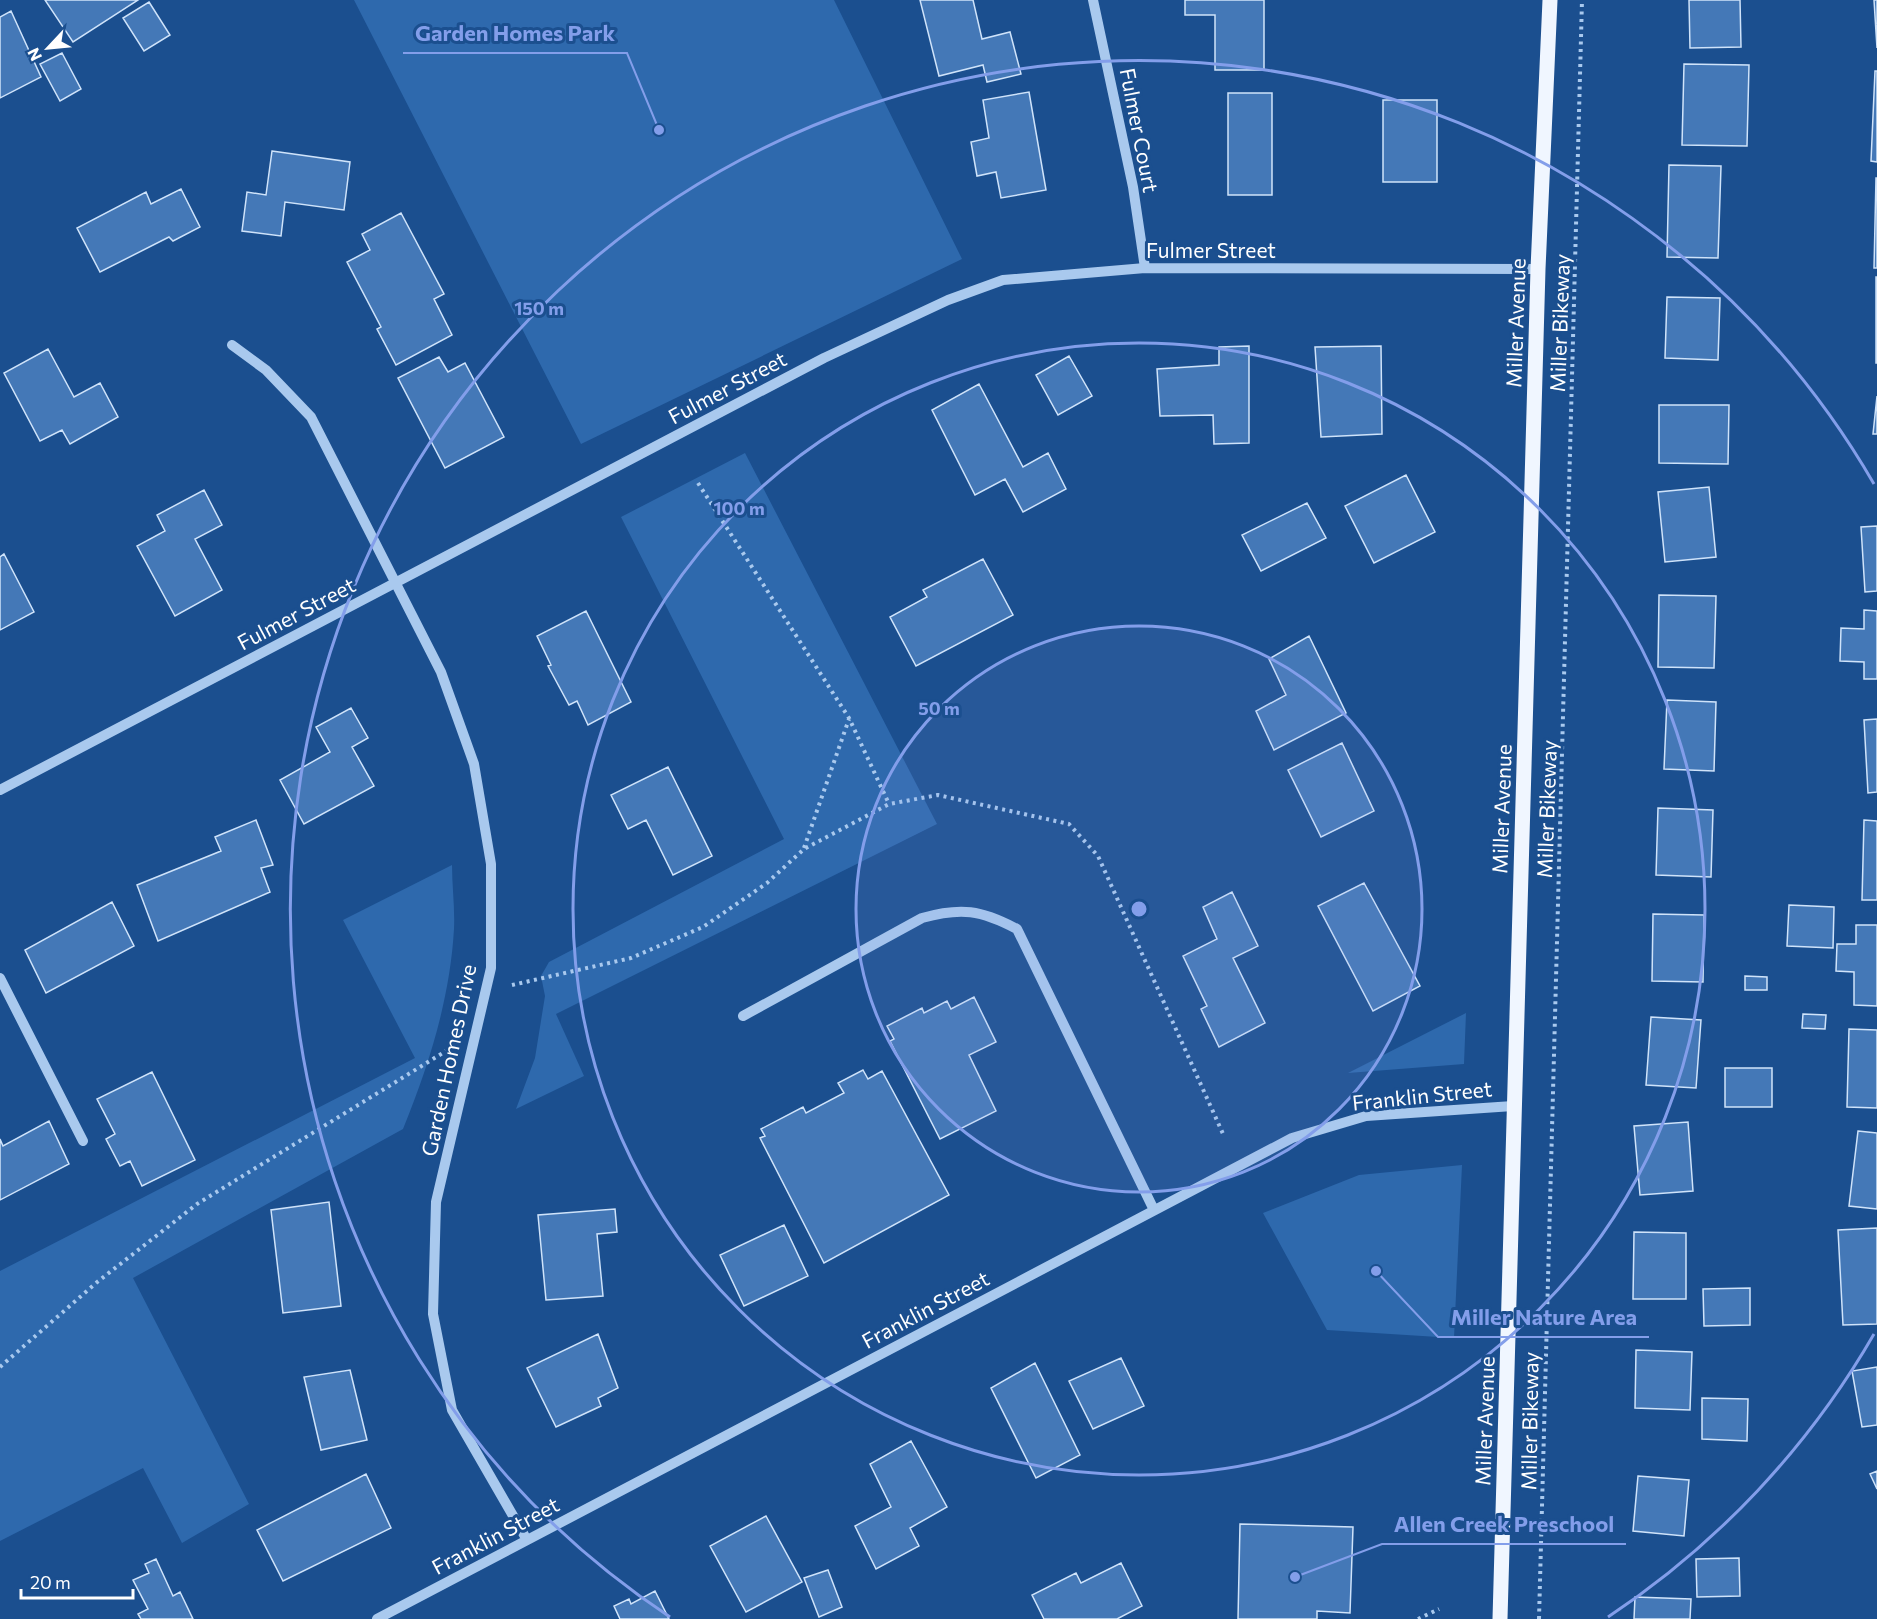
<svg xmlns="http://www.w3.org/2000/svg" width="1877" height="1619" font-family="Commissioner,sans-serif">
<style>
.green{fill:#2e69ad}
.building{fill:#4478b7;stroke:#cfe3fa;stroke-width:1.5}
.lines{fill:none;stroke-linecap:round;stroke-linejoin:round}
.path{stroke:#a9c9ee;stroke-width:4;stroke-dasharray:3 4.5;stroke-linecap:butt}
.minor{stroke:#a9c9ee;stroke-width:10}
.major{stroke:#f0f6ff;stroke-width:15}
.ring{fill:none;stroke:#839eea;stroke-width:3}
.labels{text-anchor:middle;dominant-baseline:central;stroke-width:6;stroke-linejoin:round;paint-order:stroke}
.street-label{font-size:21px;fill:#fff;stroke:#1b4f8f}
.centre{fill:#839eea;stroke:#1b4f8f;stroke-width:3}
.ring-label{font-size:18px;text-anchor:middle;font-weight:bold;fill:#839eea;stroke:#1b4f8f;stroke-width:6;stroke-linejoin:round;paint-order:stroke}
.leader{fill:none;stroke:#839eea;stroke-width:2}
.callout-dot{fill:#839eea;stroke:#1b4f8f;stroke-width:2}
.callout-label{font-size:22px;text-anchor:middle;font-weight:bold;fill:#839eea;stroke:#1b4f8f;stroke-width:6;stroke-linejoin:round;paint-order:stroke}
</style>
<rect width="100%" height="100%" fill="#1b4f8f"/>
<path class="green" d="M354 0H834L962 259 581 444Z
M745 453 937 824 556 1014 584 1076 516 1109 535 1058 545 996 541 976 549 962 784 839 621 517Z
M452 865C452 886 455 908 454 929 450 999 429 1065 403 1129L133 1278 249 1504 182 1543 143 1468 0 1541V1271L415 1058 343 920Z
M1466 1013 1464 1064 1348 1073Z
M1462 1165 1454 1338 1327 1330 1263 1213 1359 1175Z"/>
<path class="building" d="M45 0H138L73 42Z
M920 0H973L982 39 1010 32 1021 74 987 82 983 65 939 76Z
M1185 0H1264V70H1215V15H1185Z
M1689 0H1740L1741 47 1690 48Z
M1874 0H1877V48Z
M149 2 170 35 144 51 123 18Z
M11 11 41 77 0 98V17Z
M62 53 81 89 60 101 40 64Z
M1684 64 1749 65 1747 146 1682 145Z
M1875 71H1877V162L1871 161Z
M1029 92 1046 190 1001 198 996 172 977 176 971 142 989 138 983 100Z
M1228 93H1272V195H1228Z
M1383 100H1437V182H1383Z
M272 151 350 162 344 210 285 202 281 236 242 231 247 192 266 195Z
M1669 165 1721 166 1718 258 1667 257Z
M1876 178H1877V268H1874Z
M181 189 200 227 173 241 169 237 100 272 77 228 146 192 151 204Z
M401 213 444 294 434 299 452 335 396 365 377 329 381 327 347 262 370 250 362 234Z
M1876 277H1877V363H1876Z
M1667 297 1720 298 1718 360 1665 358Z
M1249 346V443L1214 444 1213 415 1160 416 1157 369 1219 365V347Z
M1381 346 1382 434 1321 437 1315 347Z
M48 349 74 397 100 383 118 417 70 444 62 430 40 441 4 373Z
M1069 356 1092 396 1058 415 1036 375Z
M439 357 448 372 465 363 504 437 445 468 398 378Z
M979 384 1023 467 1048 453 1066 489 1023 512 1005 479 975 495 932 410Z
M1877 396V434H1873Z
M1659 405H1729L1728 464 1659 463Z
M1406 475 1435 532 1374 563 1345 506Z
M1709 487 1716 557 1665 562 1658 492Z
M204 490 222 525 195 539 222 590 175 616 137 546 165 531 157 515Z
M1307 503 1326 538 1261 571 1242 535Z
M1877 526V591L1865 592 1861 527Z
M4 554 34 612 0 630V557Z
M983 559 1013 615 916 666 890 617 927 597 923 590Z
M1659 595 1716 596 1714 668 1658 667Z
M1864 610 1877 611V679H1864V662L1840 661 1841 628 1864 629Z
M586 611 631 702 588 725 577 701 569 705 548 666 551 665 537 636Z
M1309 636 1346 713 1274 750 1256 711 1286 695 1269 659Z
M1667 700 1716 702 1714 771 1664 769Z
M351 708 368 738 352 747 374 786 304 824 280 780 330 752 316 727Z
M1877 719V792L1868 793 1864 720Z
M1342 743 1374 811 1321 837 1288 770Z
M668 767 712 856 673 875 646 820 628 829 611 795Z
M1658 808 1713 810 1711 877 1656 875Z
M256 820 273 865 261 868 270 892 158 941 137 885 221 851 215 837Z
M1864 820 1877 821V900H1862Z
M1364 883 1420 986 1373 1011 1318 906Z
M1232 892 1258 946 1233 958 1265 1023 1219 1047 1201 1009 1207 1006 1183 956 1217 939 1203 907Z
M112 902 134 946 46 993 25 950Z
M1789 905 1834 907 1833 948 1787 946Z
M1653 914 1704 915 1703 982 1652 981Z
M1856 925H1877V1006L1854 1005V972L1836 971 1837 944H1856Z
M1745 976 1767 977V990H1745Z
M974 997 996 1042 969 1055 996 1111 940 1139 890 1041 894 1039 887 1026 922 1008 924 1013 947 1001 951 1009Z
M1803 1014 1826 1015 1825 1029 1802 1028Z
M1651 1017 1701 1020 1696 1088 1646 1085Z
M1849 1029 1877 1030V1108L1847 1107Z
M1725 1068H1772V1107H1725Z
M863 1070 868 1079 882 1071 949 1195 824 1263 760 1138 765 1136 761 1129 803 1107 806 1113 844 1093 838 1083Z
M152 1072 195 1160 142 1186 130 1161 120 1166 106 1139 115 1134 97 1099Z
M49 1121 69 1164 0 1200V1139L3 1146Z
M1688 1122 1693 1191 1640 1195 1634 1126Z
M1858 1131 1877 1133V1209L1849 1206Z
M329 1202 341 1306 283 1313 271 1210Z
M615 1209 617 1232 597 1234 603 1296 546 1300 538 1215Z
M784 1225 808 1276 744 1306 720 1255Z
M1877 1228V1324L1843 1325 1838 1230Z
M1634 1232 1686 1233V1299H1633Z
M1750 1288V1325L1704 1326 1703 1289Z
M598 1334 618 1388 598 1398 601 1406 556 1427 527 1368Z
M1636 1350 1692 1352 1690 1410 1635 1408Z
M1121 1358 1144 1406 1093 1429 1069 1381Z
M1035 1363 1080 1455 1036 1478 991 1388Z
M1877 1367V1425L1862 1427 1852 1371Z
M350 1370 367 1440 321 1450 304 1377Z
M1702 1398 1748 1399 1747 1441 1702 1439Z
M911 1441 947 1507 910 1528 919 1546 876 1569 855 1526 891 1507 870 1464Z
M1877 1471V1489L1870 1474Z
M366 1474 391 1528 283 1581 257 1530Z
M1638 1476 1689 1480 1684 1536 1633 1531Z
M766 1516 802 1582 746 1612 710 1546Z
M1240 1524 1353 1527 1350 1613 1317 1611V1619H1238Z
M1739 1558 1740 1596 1697 1597 1696 1559Z
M156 1559 173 1596 180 1592 193 1619H141L138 1614 148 1609 133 1580 149 1573 145 1564Z
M1121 1563 1142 1606 1117 1619H1044L1032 1595 1076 1573 1081 1583Z
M828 1570 842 1607 819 1617 804 1578Z
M655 1591 669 1619H620L614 1606 629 1599 631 1604Z
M1635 1597 1691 1599 1690 1619H1634Z"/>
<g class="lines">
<path class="path" d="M698 483 849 718 889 804
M804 848 849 719
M512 985 631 958 703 927 767 883 804 849 889 804 938 795 1069 824 1098 856 1224 1136
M0 1367 96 1283 197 1204 446 1051
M1418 1619 1439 1609
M1539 1619 1582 0"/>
<path class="minor" d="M1093 0 1133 187 1145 268
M232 345 266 370 311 417 441 672 474 764 491 864V968L436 1202 433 1314 452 1410 527 1540
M0 790 824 358 948 300 1003 280 1145 268 1538 269
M0 978 83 1141
M743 1016 922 918C961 907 981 910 1017 929L1154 1210
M377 1619 1292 1138 1366 1116 1513 1106"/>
<path class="major" d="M1500 1619 1538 269 1550 0"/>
</g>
<circle cx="1139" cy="909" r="283" fill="#839eea" fill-opacity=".12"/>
<g class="ring">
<circle cx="1139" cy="909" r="283"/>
<circle cx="1139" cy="909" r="566"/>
<path d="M1874 1334A849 849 0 0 1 1608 1617M670 1617A849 849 0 1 1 1874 484"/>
</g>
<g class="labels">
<g class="street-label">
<text transform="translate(1140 130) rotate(79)">Fulmer Court</text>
<text x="1211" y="249">Fulmer Street</text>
<text transform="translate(1515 323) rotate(-88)">Miller Avenue</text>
<text transform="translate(1559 323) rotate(-88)">Miller Bikeway</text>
<text transform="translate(727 387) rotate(-28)">Fulmer Street</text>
<text transform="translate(296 613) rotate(-28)">Fulmer Street</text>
<text transform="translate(1501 809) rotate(-88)">Miller Avenue</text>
<text transform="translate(1546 809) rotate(-88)">Miller Bikeway</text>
<text transform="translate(448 1060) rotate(-78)">Garden Homes Drive</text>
<text transform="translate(1422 1095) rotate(-6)">Franklin Street</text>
<text transform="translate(925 1309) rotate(-28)">Franklin Street</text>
<text transform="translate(1484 1421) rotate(-88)">Miller Avenue</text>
<text transform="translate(1529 1421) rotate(-89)">Miller Bikeway</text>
<text transform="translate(495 1535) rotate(-28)">Franklin Street</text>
</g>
</g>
<circle cx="1139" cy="909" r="9" class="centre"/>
<g class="ring-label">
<text x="539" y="315">150 m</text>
<text x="739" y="515">100 m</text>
<text x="939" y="715">50 m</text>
</g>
<path class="leader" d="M659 130L627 53H403M1376 1271L1438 1337H1649M1295 1577L1382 1544H1626"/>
<g class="callout-dot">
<circle cx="659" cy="130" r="6"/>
<circle cx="1376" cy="1271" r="6"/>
<circle cx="1295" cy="1577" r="6"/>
</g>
<g class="callout-label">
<text x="515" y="41">Garden Homes Park</text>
<text x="1544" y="1325">Miller Nature Area</text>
<text x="1504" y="1532">Allen Creek Preschool</text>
</g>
<g transform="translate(48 48) rotate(244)" stroke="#1b4f8f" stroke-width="4.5" paint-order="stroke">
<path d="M0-4.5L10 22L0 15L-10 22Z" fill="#ffffff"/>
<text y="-9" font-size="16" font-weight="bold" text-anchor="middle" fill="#ffffff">N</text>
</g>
<path d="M21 1589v9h112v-9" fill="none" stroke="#ffffff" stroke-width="3"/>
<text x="30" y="1589" font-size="18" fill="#ffffff" stroke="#1b4f8f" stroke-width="4.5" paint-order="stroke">20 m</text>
</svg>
